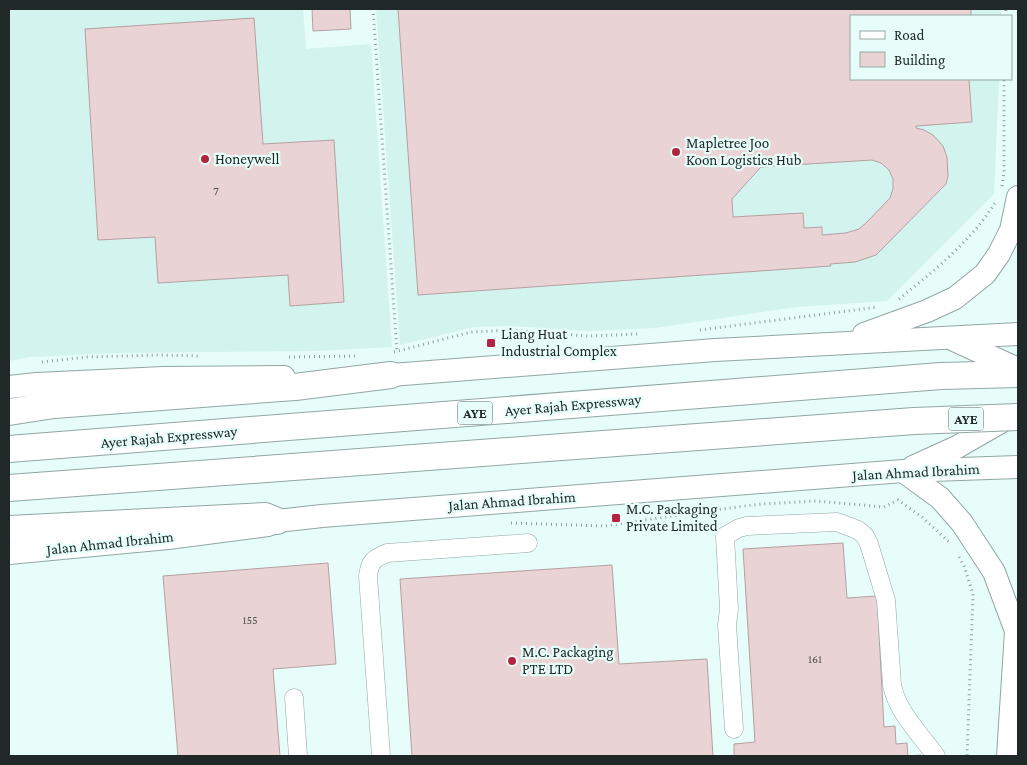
<svg xmlns="http://www.w3.org/2000/svg" width="1027" height="765" font-family="'Crimson Pro',serif">
<style>
.built{fill:#d2f3ee}
.building{fill:#ead3d4;stroke:#b5a0a1;fill-rule:evenodd}
.lines{fill:none;stroke-linecap:round;stroke-linejoin:round}
.minor-casing{stroke:#91a7a3;stroke-width:19}
.major-casing{stroke:#91a7a3;stroke-width:24}
.highway-casing{stroke:#91a7a3;stroke-width:28}
.path{stroke:#8e9f9c;stroke-width:3;stroke-dasharray:1 4;stroke-linecap:butt}
.minor{stroke:#fff;stroke-width:18}
.major{stroke:#fff;stroke-width:22}
.highway{stroke:#fff;stroke-width:26}
.highway-bridge-casing{stroke:#91a7a3;stroke-width:28;stroke-linecap:butt}
.highway-bridge{stroke:#fff;stroke-width:26}
.poi-dot{fill:#b42241;stroke:#e6fdf9;stroke-width:2}
.labels{text-anchor:middle;dominant-baseline:central;stroke-width:4.5;stroke-linejoin:round;paint-order:stroke}
.number-label{font-size:12px;fill:#525452}
.shield{fill:#e6fdf9;stroke:#5b6966;stroke-width:1}
.shield-label{font-size:14px;font-weight:bold;fill:#202927}
.poi-label{font-size:15px;fill:#202927;stroke:#e6fdf9;text-anchor:start}
.street-label{font-size:15px;fill:#202927;stroke:#e6fdf9}
</style>
<rect width="100%" height="100%" fill="#e6fdf9"/>
<path class="built" d="M9 9H303L306 49 371 44 392 347 314 351 113 353 29 357 9 361Z
M376 9H1001V16H851V79H999L994 194 887 301 796 307 655 328 588 331 511 326 474 327 400 345Z"/>
<path class="building" d="M312 9H350L351 29 313 31Z
M398 9H971V16H851V79H969L972 122 916 126V128L924 130 933 135 943 146 947 157 948 176 946 184 876 255 855 262 830 264 831 266 418 295ZM872 160 881 163 889 170 893 179V189L890 198 867 222 859 229 846 233 822 235V227L804 228 803 213 733 217 732 199 761 167Z
M254 18 263 144 334 140 344 302 290 306 288 275 158 283 155 237 98 240 85 29Z
M843 543 847 598 877 596 884 727 895 726 896 744 907 743 908 756 921 755V756H734V744L755 742 743 549Z
M328 563 336 664 273 669 280 756H178L163 576Z
M612 565 619 664 707 659 713 756H412L400 579Z"/>
<g class="lines">
<g class="minor-casing">
<path id="minor" d="M294 698 298 756
M734 729 727 625 729 609 725 536 739 528 747 526 837 522 858 530 865 536 869 544 886 600 892 685C897 712 921 735 936 756
M381 756 368 576C370 561 373 559 387 553L528 543"/>
</g>
<g class="major-casing">
<path id="major" d="M864 334 927 311 955 298 985 274 999 254 1011 230 1018 197
M954 340 1018 369
M373 376 391 375 715 350 1018 334
M9 387 37 384 163 378 284 377
M913 467 957 447 1011 416
M903 471 940 498 962 523 994 572 1016 631
M9 553 168 538 268 525 277 521 322 516 903 471 1018 467
M1008 756 1017 616"/>
</g>
<g class="highway-casing">
<path id="highway" d="M9 412 54 405 295 387 391 375
M9 449 941 376 1018 374
M9 488 914 421
M9 529 265 516 277 521"/>
</g>
<path class="path" d="M373 9 397 352
M1005 16 1006 9
M1002 186 1004 172V79
M899 299C934 271 971 241 995 203
M700 330 878 307
M394 352 471 332 510 330 587 336 639 334
M289 357 355 356
M42 362 87 357 160 355 198 356
M511 523 605 526 699 512 761 504 816 501 884 507 898 500 922 517 949 542
M959 557 964 566 973 594 967 756"/>
<use href="#minor" class="minor"/>
<use href="#major" class="major"/>
<use href="#highway" class="highway"/>
<g class="highway-bridge-casing">
<path id="highway-bridge" d="M914 421 1018 417"/>
</g>
<use href="#highway-bridge" class="highway-bridge"/>
</g>
<g class="poi-dot">
<circle cx="676" cy="152" r="5"/>
<circle cx="205" cy="159" r="5"/>
<rect x="486" y="338" width="10" height="10" rx="2.5"/>
<rect x="611" y="513" width="10" height="10" rx="2.5"/>
<circle cx="512" cy="661" r="5"/>
</g>
<g class="labels">
<g class="number-label">
<text x="216" y="191">7</text>
<text x="250" y="620">155</text>
<text x="815" y="659">161</text>
</g>
<g class="shield">
<rect x="457.5" y="401.5" width="35" height="23" rx="4"/>
<rect x="948.5" y="407.5" width="35" height="23" rx="4"/>
</g>
<g class="shield-label">
<text x="475" y="413">AYE</text>
<text x="966" y="419">AYE</text>
</g>
<g class="poi-label">
<text x="686" y="143">Mapletree Joo<tspan x="686" dy="17">Koon Logistics Hub</tspan></text>
<text x="215" y="159">Honeywell</text>
<text x="501" y="334">Liang Huat<tspan x="501" dy="17">Industrial Complex</tspan></text>
<text x="626" y="509">M.C. Packaging<tspan x="626" dy="17">Private Limited</tspan></text>
<text x="522" y="652">M.C. Packaging<tspan x="522" dy="17">PTE LTD</tspan></text>
</g>
<g class="street-label">
<text transform="translate(573 405) rotate(-5)">Ayer Rajah Expressway</text>
<text transform="translate(169 437) rotate(-5)">Ayer Rajah Expressway</text>
<text transform="translate(916 472) rotate(-3)">Jalan Ahmad Ibrahim</text>
<text transform="translate(512 501) rotate(-4)">Jalan Ahmad Ibrahim</text>
<text transform="translate(110 543) rotate(-6)">Jalan Ahmad Ibrahim</text>
</g>
</g>
<rect width="1027" height="765" fill="none" stroke="#202927" stroke-width="20"/>
<rect x="850" y="15" width="162" height="65" fill="#e6fdf9" stroke="#97a8a5"/>
<rect x="860" y="31" width="25" height="8" fill="#ffffff" stroke="#97a8a5"/>
<text x="894" y="40" font-size="15" fill="#202927">Road</text>
<rect x="860" y="52" width="25" height="15" fill="#ead3d4" stroke="#97a8a5"/>
<text x="894" y="65" font-size="15" fill="#202927">Building</text>
</svg>
